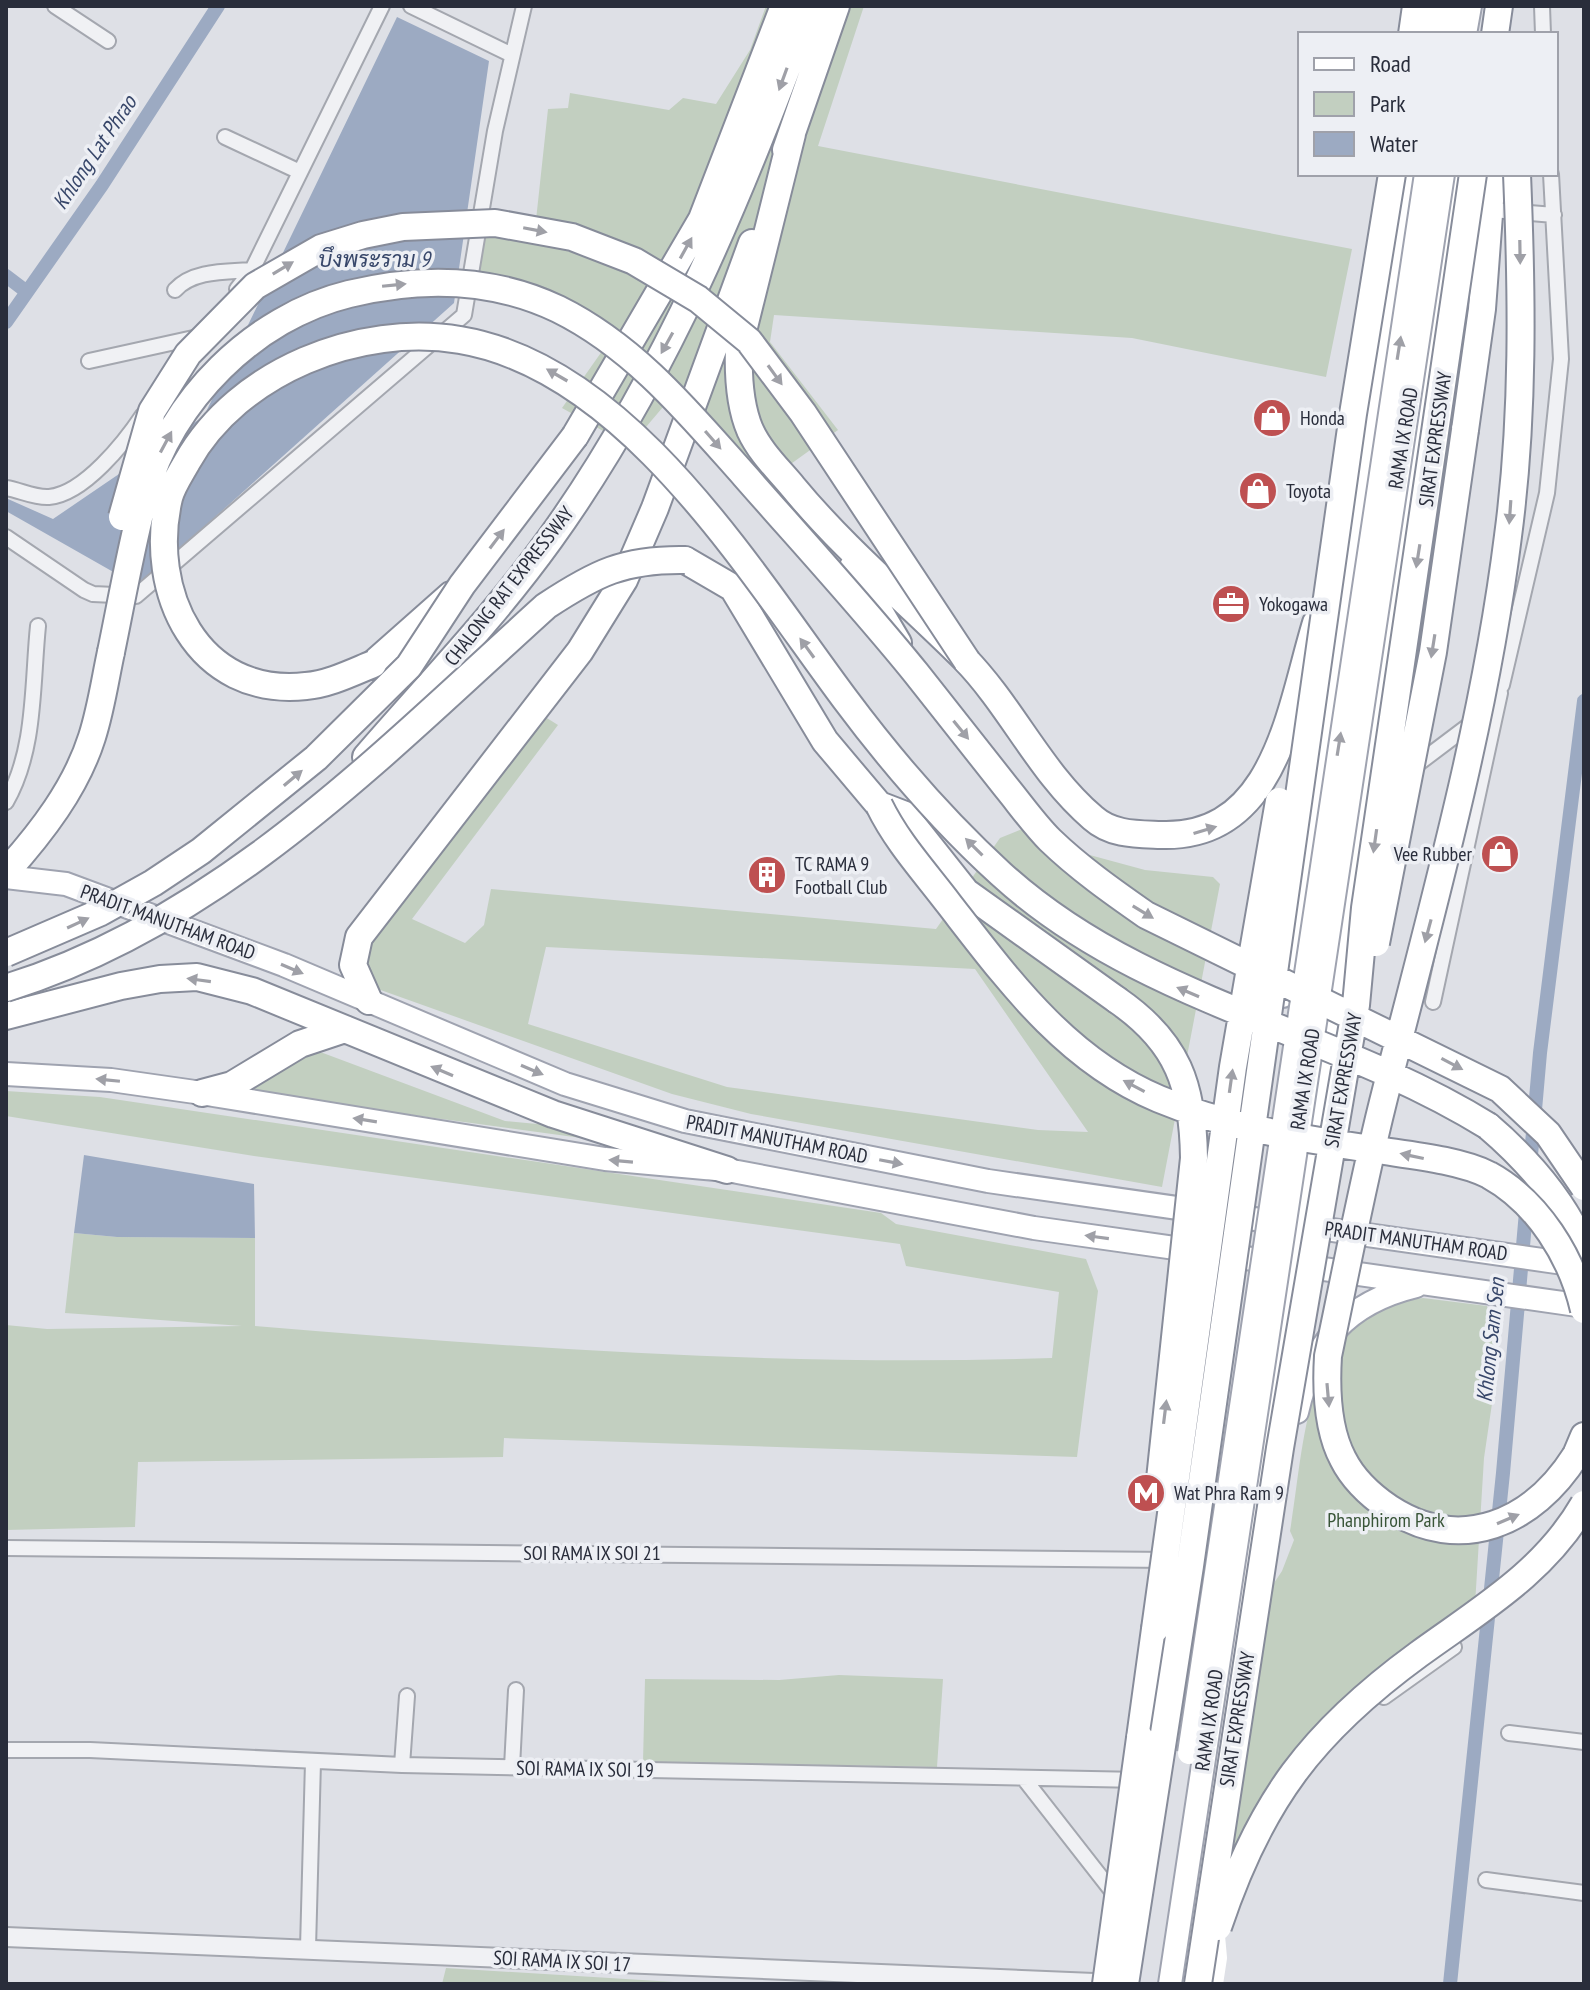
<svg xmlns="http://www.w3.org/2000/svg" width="1590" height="1990" font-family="'PT Sans Narrow',Sarabun,sans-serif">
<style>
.green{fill:#c2cfc0;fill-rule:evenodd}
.water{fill:#9caac2}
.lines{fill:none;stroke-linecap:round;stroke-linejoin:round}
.canal{stroke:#9caac2;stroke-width:14}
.minor-casing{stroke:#a4a7af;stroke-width:18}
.tertiary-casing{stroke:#a4a7af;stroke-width:22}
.primary-casing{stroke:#9fa3b0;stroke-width:26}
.motorway-casing{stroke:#878c9a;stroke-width:30}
.minor{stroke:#f0f1f4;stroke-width:14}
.tertiary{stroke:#f0f1f4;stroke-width:18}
.secondary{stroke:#fff;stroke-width:20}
.primary{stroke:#fff;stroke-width:22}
.motorway{stroke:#fff;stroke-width:26}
.primary-bridge-casing{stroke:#9fa3b0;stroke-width:26;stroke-linecap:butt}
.motorway-bridge-casing{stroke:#878c9a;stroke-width:30;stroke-linecap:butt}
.primary-bridge{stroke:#fff;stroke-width:22}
.motorway-bridge{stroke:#fff;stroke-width:26}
.oneway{fill:#9fa0a7}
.labels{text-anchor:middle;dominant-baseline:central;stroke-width:7;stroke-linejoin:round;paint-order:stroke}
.poi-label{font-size:20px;fill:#292d3b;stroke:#edeff4;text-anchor:start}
.street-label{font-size:20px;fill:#292d3b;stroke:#edeff4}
.park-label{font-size:20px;fill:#395538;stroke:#edeff4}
.water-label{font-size:22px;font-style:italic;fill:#38476a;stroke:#edeff4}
</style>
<rect width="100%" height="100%" fill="#dee0e6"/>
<path class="green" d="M766 6H864L818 146 1352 249 1326 377 1132 338 774 315 770 342 838 430 763 484 679 388 630 446 562 408 612 337 478 278 488 211 536 220 548 109 568 108 570 93 669 110 683 98 716 104 750 50Z
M542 715 558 725 412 919 465 943 484 925 491 889 936 929 1000 838 1040 822 1086 854 1145 870 1213 877 1220 884 1162 1187 751 1114 672 1094 375 988 365 973 368 936ZM546 947 975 969 1088 1132 1038 1130 727 1087 528 1024Z
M301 1051 323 1053 505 1121 548 1125 596 1140 243 1092Z
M6 1091 100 1097 881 1213 896 1224 1086 1259 1098 1291 1077 1457 504 1438 503 1457 138 1462 135 1527 6 1530V1325L47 1329 242 1326 65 1313 74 1233 117 1237 255 1238V1326C520 1348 787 1367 1052 1358L1059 1292 906 1266 900 1244 254 1156 6 1116Z
M1423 1298 1487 1306 1499 1356 1484 1458 1475 1605 1423 1639 1239 1848H1229L1266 1595 1282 1571 1294 1540 1290 1531C1306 1438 1303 1311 1423 1298Z
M839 1675 943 1679 937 1767 643 1762 645 1679 779 1680Z
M446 1968 707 1984H442Z"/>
<path class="water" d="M397 17 489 61 454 303 138 586 6 511 8 499 53 519 204 416Z
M84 1155 254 1184 255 1238 117 1237 74 1233Z"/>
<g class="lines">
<path class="canal" d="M6 276 27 292
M6 322 102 185 218 6
M1450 1984 1503 1473 1540 1053 1584 701"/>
<g class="minor-casing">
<path id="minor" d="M55 6 108 41
M411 6 512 55
M1542 6 1543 34
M225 137 300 172
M1492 210 1554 215
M237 289 252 270 382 6
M175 290C193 270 226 272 252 270
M89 361 198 337
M6 488C20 490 34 498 49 497 84 494 125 442 143 415
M6 537 84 590 93 594 136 596 464 315 495 131 524 6
M1411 769 1480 717 1502 685 1547 493 1561 359 1551 174
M6 802C36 750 32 684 38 626
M1433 1002 1500 693
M6 1548 1170 1560
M1384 1697 1454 1647
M1509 1733 1584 1742
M6 1750H90L402 1765 1141 1780
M402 1765 407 1696
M512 1767 516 1690
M1025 1780 1111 1890
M1486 1880 1584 1893
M308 1948 313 1762"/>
</g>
<g class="tertiary-casing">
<path id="tertiary" d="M6 1937 1118 1984"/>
</g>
<g class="primary-casing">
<path id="primary" d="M1428 34 1433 6
M1448 34 1452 6
M1465 34 1470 6
M6 877 66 884 284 965 565 1084 685 1121 988 1181 1584 1266
M1283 996 1407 174
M6 1074 111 1080 195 1092 605 1159 727 1170 1034 1228 1584 1306
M1297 1412C1313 1342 1346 1303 1416 1286
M1184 1984 1204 1829 1246 1576 1455 174"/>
</g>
<g class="motorway-casing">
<path id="motorway" d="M1412 34 1416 6
M1495 34 1499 6
M792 134 739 347C738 374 739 404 750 430 760 452 778 469 793 487 845 550 907 601 964 658 1012 707 1040 773 1093 818 1112 835 1137 834 1161 835 1276 839 1290 708 1316 623
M786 150 836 6
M1465 430 1482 309 1492 174
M575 436 702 219 784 6
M685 560 733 588 825 741 879 805 905 815 966 892 1117 1000
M853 567 898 643
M373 664 451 595
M366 757C428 685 494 617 550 539 666 377 742 192 810 6
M6 872C41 833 76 788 92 737 101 709 105 680 111 652
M369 1001 353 965 359 937 580 651 624 580 655 508 752 243
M6 1016 121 986 160 979 197 977 252 991 553 1114 727 1170
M202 1093 232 1085 300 1044 345 1029
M1488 1126C1529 1161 1563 1200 1584 1249
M1576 1455 1584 1436
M1140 1738 1155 1629"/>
</g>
<use href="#minor" class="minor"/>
<use href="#tertiary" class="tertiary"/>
<path class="secondary" d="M1213 1984 1217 1958 1214 1925"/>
<use href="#primary" class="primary"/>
<use href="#motorway" class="motorway"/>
<g class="primary-bridge-casing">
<path id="primary-bridge" d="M1189 1753 1426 174
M1170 1984 1443 174"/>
</g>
<g class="motorway-bridge-casing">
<path id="motorway-bridge" d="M1517 174C1522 294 1524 416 1508 536 1484 728 1430 915 1383 1102 1362 1186 1346 1271 1328 1356 1326 1389 1327 1429 1343 1459 1353 1479 1370 1495 1389 1508 1461 1555 1533 1523 1576 1455
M122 517 152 411 188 354 255 286 321 248 363 235 403 227 495 223 572 237 634 261 698 299 749 341 803 413 967 661
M111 652C122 599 131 546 145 494 170 401 254 317 349 294 419 277 491 277 558 309 635 347 689 413 745 476 802 541 861 605 916 673 946 711 976 749 1006 787 1020 804 1034 824 1050 840 1079 868 1113 892 1146 915L1500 1089 1548 1134 1584 1187
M373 664C351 673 329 684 306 686 197 698 147 591 169 498 172 486 181 473 187 462 238 371 360 323 460 340 628 368 750 572 845 699 892 762 944 822 1001 874 1141 1002 1332 1029 1488 1126
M879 805C897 842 924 871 949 904 1008 980 1066 1060 1159 1099 1231 1129 1301 1138 1377 1150 1409 1155 1460 1160 1489 1175 1538 1202 1572 1257 1584 1310
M1376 943 1433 652 1465 430
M6 953 101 912 153 883 201 851 316 758 409 666 462 585 575 436
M6 988C222 921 382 754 546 606 596 573 624 559 685 560
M1117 1000C1178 1042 1193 1086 1194 1158L1158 1498
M1155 1629 1233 1067 1279 801
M1218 1927C1260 1801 1312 1732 1419 1654 1481 1609 1545 1572 1584 1504
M1106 1984 1140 1738
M1125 1984 1190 1566 1353 414 1392 174
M1198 1984 1280 1448 1356 1005 1365 908 1473 174"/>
</g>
<use href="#primary-bridge" class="primary-bridge"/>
<use href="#motorway-bridge" class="motorway-bridge"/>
</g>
<defs><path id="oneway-solid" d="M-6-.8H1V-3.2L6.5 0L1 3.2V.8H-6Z" transform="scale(2)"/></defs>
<g class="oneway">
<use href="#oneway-solid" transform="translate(783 79) rotate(110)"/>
<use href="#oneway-solid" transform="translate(535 230) rotate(11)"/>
<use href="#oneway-solid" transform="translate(686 248) rotate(-61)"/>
<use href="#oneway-solid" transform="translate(1520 252) rotate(89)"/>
<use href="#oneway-solid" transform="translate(283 268) rotate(-31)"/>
<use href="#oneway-solid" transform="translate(394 285) rotate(-6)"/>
<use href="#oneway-solid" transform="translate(667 343) rotate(119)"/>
<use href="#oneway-solid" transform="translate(1399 348) rotate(-81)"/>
<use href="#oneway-solid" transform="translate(557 375) rotate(-150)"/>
<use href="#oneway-solid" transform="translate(775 375) rotate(54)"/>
<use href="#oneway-solid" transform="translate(713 440) rotate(49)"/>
<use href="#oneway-solid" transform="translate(166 442) rotate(-62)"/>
<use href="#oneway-solid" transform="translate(1510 512) rotate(94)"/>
<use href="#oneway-solid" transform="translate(497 539) rotate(-53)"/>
<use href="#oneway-solid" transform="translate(1418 556) rotate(99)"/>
<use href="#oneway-solid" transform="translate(1433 646) rotate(99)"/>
<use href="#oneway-solid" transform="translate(807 648) rotate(-126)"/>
<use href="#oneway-solid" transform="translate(961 730) rotate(51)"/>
<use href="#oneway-solid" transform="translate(1339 744) rotate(-81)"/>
<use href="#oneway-solid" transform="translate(293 778) rotate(-40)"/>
<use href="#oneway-solid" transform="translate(1205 830) rotate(-17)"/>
<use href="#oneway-solid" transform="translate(1375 841) rotate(98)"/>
<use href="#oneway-solid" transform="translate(974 847) rotate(-135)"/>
<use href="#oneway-solid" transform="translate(1143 912) rotate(31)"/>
<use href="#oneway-solid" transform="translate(78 923) rotate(-25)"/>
<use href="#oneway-solid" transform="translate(1428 931) rotate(105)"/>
<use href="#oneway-solid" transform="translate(292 969) rotate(23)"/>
<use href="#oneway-solid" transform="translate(199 980) rotate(-172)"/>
<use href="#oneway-solid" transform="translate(1188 992) rotate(-157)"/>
<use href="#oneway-solid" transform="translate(1452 1064) rotate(28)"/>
<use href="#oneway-solid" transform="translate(532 1070) rotate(23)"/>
<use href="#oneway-solid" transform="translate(442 1071) rotate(-157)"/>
<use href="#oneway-solid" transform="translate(108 1080) rotate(-174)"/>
<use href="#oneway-solid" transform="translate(1231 1081) rotate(-82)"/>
<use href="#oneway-solid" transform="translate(1134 1086) rotate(-152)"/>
<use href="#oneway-solid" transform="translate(365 1120) rotate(-171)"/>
<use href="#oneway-solid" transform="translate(1412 1156) rotate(-168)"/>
<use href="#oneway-solid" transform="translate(621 1161) rotate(-175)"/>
<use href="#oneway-solid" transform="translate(891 1162) rotate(11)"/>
<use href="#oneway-solid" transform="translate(1097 1237) rotate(-172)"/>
<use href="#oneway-solid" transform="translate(1328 1395) rotate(85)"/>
<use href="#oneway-solid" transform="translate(1165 1412) rotate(-83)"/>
<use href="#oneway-solid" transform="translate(1508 1519) rotate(-23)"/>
</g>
<defs>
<g id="shop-disc" transform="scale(2)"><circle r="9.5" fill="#be5051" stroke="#edeff4"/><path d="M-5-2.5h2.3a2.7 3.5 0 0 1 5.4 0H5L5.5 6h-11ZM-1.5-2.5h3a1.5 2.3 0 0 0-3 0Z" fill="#fff"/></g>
<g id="office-disc" transform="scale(2)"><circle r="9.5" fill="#be5051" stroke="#edeff4"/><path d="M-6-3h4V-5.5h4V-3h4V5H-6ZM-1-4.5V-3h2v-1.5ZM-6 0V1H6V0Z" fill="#fff"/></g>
<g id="building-disc" transform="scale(2)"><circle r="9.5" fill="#be5051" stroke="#edeff4"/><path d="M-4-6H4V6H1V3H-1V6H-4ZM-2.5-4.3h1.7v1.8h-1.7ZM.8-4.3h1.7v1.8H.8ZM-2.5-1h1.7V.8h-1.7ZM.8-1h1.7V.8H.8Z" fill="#fff"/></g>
<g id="metro-disc" transform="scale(2)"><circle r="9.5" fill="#be5051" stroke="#edeff4"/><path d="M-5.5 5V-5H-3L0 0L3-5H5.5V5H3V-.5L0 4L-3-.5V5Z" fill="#fff"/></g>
</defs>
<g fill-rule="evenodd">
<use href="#shop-disc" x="1272" y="418"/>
<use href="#shop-disc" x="1258" y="491"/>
<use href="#office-disc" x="1231" y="604"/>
<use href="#shop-disc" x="1500" y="854"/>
<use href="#building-disc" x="767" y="875"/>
<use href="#metro-disc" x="1146" y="1493"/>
</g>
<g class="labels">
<g class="poi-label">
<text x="1300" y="418">Honda</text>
<text x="1286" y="491">Toyota</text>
<text x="1259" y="604">Yokogawa</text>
<text x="1472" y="854" text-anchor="end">Vee Rubber</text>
<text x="795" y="864">TC RAMA 9<tspan x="795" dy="23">Football Club</tspan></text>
<text x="1174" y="1493">Wat Phra Ram 9</text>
</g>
<g class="street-label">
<text transform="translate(1403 438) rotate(-81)">RAMA IX ROAD</text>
<text transform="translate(1435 439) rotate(-82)">SIRAT EXPRESSWAY</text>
<text transform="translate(509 586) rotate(-52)">CHALONG RAT EXPRESSWAY</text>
<text transform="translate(168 922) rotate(20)">PRADIT MANUTHAM ROAD</text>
<text transform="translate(1305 1079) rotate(-81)">RAMA IX ROAD</text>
<text transform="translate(1343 1080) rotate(-80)">SIRAT EXPRESSWAY</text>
<text transform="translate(777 1139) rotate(11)">PRADIT MANUTHAM ROAD</text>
<text transform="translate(1416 1241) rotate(8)">PRADIT MANUTHAM ROAD</text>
<text x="592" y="1553">SOI RAMA IX SOI 21</text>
<text transform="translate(1237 1719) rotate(-81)">SIRAT EXPRESSWAY</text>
<text transform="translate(1209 1720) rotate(-82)">RAMA IX ROAD</text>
<text transform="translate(585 1769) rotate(1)">SOI RAMA IX SOI 19</text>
<text transform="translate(562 1961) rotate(3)">SOI RAMA IX SOI 17</text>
</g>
<g class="park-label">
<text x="1386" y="1520">Phanphirom Park</text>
</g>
<g class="water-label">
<text transform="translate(94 152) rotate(-56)">Khlong Lat Phrao</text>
<text x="374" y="259">บึงพระราม 9</text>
<text transform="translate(1490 1340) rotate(-84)">Khlong Sam Sen</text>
</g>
</g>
<rect width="1590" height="1990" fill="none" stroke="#292d3b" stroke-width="16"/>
<rect x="1298" y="32" width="260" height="144" fill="#edeff4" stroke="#9fa1aa" stroke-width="2"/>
<rect x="1314" y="58" width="40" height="12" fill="#ffffff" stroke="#9fa1aa" stroke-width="2"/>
<text x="1370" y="72" font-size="24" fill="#292d3b">Road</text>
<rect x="1314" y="92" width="40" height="24" fill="#c2cfc0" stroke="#9fa1aa" stroke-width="2"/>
<text x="1370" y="112" font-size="24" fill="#292d3b">Park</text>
<rect x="1314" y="132" width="40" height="24" fill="#9caac2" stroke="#9fa1aa" stroke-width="2"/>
<text x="1370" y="152" font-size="24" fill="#292d3b">Water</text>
</svg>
